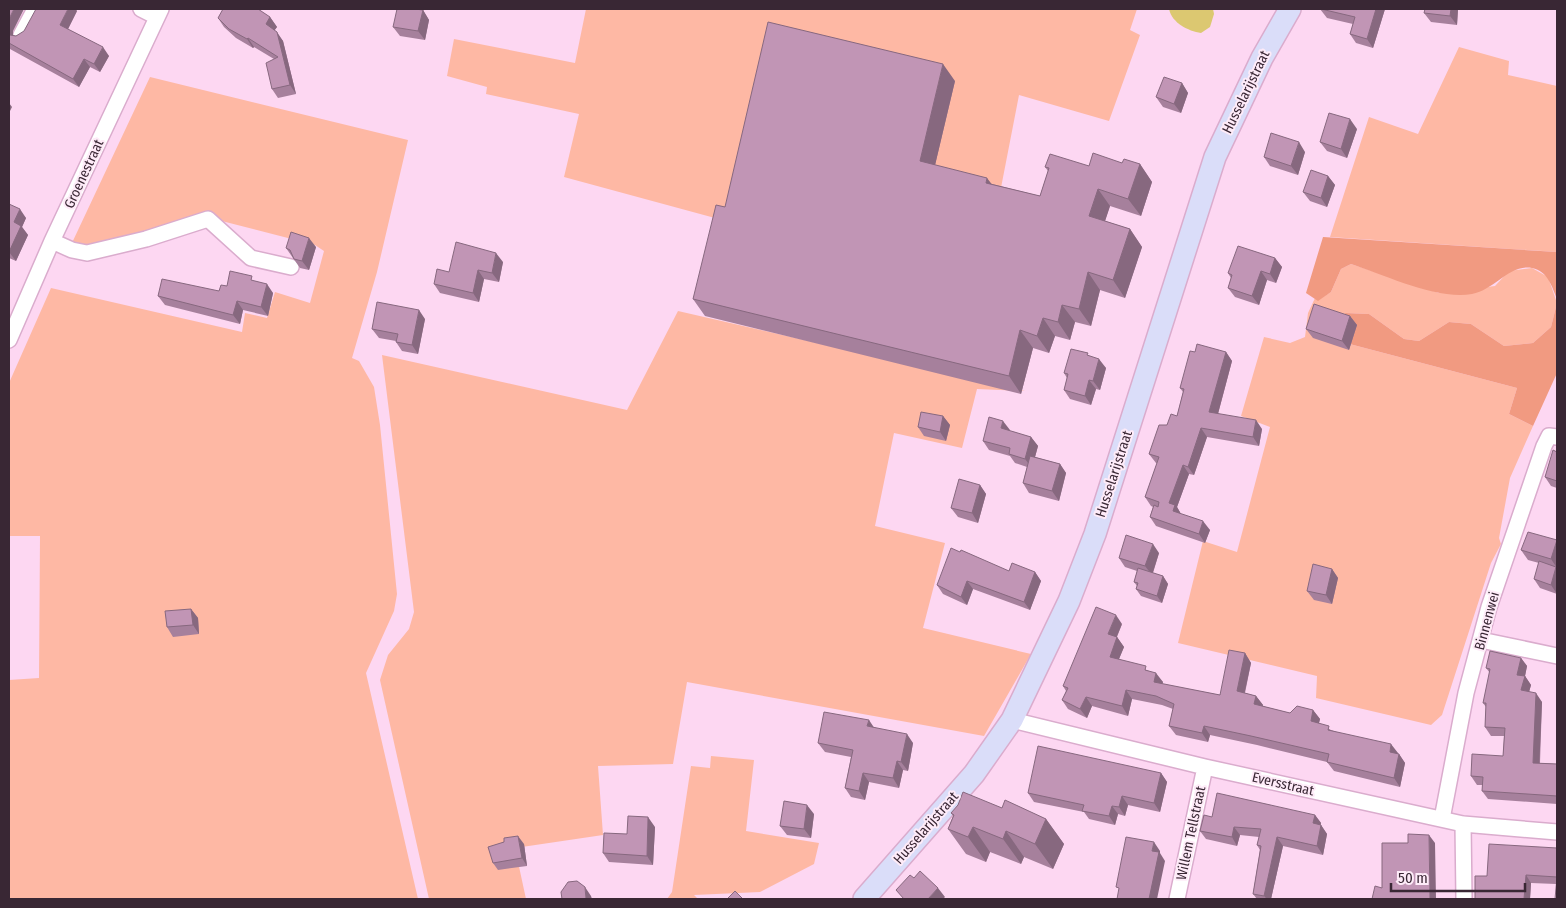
<svg xmlns="http://www.w3.org/2000/svg" width="1566" height="908" font-family="'Fira Sans Condensed',sans-serif">
<style>
.green{fill:#feb8a4}
.forest{fill:#f19a81}
.water{fill:#dcc871}
.lines{fill:none;stroke-linecap:round;stroke-linejoin:round}
.street-casing{stroke:#daaccd;stroke-width:18}
.secondary-casing{stroke:#daaccd;stroke-width:24}
.street{stroke:#fff;stroke-width:15}
.secondary{stroke:#daddf9;stroke-width:21}
.wall{fill:#a6809c}
.shaded-wall{fill:#87687f}
.building{fill:#c195b5;stroke:#87687f}
.labels{text-anchor:middle;dominant-baseline:central;stroke-width:4;stroke-linejoin:round;paint-order:stroke}
.street-label{font-size:14px;fill:#392734;stroke:#feebf8}
</style>
<rect width="100%" height="100%" fill="#fdd7f2"/>
<path class="green" d="M586 9H1137L1130 30 1140 35 1109 121 1019 95 999 198 737 224 564 177 579 114 486 94 487 87 447 76 454 39 575 63Z
M1459 47 1509 61 1508 75 1557 86V252L1330 237 1369 117 1418 134Z
M150 77 408 140 377 272 352 358 359 361 374 387 380 425 397 594 394 611 366 673 418 899H9V680L39 678 40 536H9V383L51 288 242 332 245 313 267 318 275 292 310 303 324 251 315 245 210 218 102 250 71 245Z
M1351 264 1439 293 1495 286 1509 271 1532 268 1548 277 1557 303 1551 327 1533 343 1504 346 1471 324 1449 322 1419 341 1404 339 1369 314 1345 313 1346 320 1342 342 1517 388 1509 414 1533 426 1510 478 1499 538 1501 544 1491 563 1442 715 1431 725 1316 698 1317 676 1178 643 1203 541 1237 552 1270 427 1241 416 1264 337 1290 343 1305 337 1308 313 1315 298 1318 300 1331 292 1341 269Z
M678 311 1025 391 977 389 962 448 894 433 875 526 945 543 923 628 1031 654 984 736 687 682 673 764 598 766 603 835 515 848 526 899H429L380 680 388 655 409 629 414 612 382 355 627 410Z
M711 756 754 760 746 831 819 843 814 864 760 892 694 895 698 899H667L672 892 691 766 710 768Z"/>
<path class="forest" d="M1323 237 1557 252V299C1552 287 1548 271 1532 268 1509 264 1495 290 1472 294 1436 300 1385 275 1351 264L1341 269 1331 292 1318 301 1306 293Z
M1557 303V373L1533 426 1509 414 1517 388 1342 342 1346 320 1345 313 1369 314 1404 339 1419 341 1449 322 1471 324 1504 346 1533 343 1551 327Z"/>
<path class="water" d="M1169 9H1213L1214 14 1210 27 1201 33C1188 31 1172 23 1169 9Z"/>
<g class="lines">
<g class="street-casing">
<path id="street" d="M141 9 157 17
M21 35 35 9
M52 241 72 250 87 253 146 239 208 219 251 258 291 267
M9 340 52 241 161 9
M1481 640 1557 656
M1012 720 1205 767 1463 824 1557 832
M1442 819 1466 693 1489 607 1544 446 1549 436 1557 437
M1463 824 1464 899
M1177 899 1205 767"/>
</g>
<g class="secondary-casing">
<path id="secondary" d="M864 899 974 774 1012 720 1069 601 1095 534 1215 157 1262 58 1290 9"/>
</g>
<use href="#street" class="street"/>
<use href="#secondary" class="secondary"/>
</g>
<path class="wall" d="M9 9 13 35 16 36 77 11 68 29 109 56 100 72 90 67 79 87 10 49 9 52Z
M1320 9H1385L1373 48 1356 43 1350 34 1353 24 1327 18Z
M1425 9H1458L1457 25 1431 22 1424 13Z
M423 10 429 20 425 40 400 36 393 27Z
M270 17 277 27 274 30 283 41 296 94 278 98 272 89 274 59 254 47 253 48 236 38 224 27 218 18Z
M955 81 935 165 992 184 1040 196 1048 171 1045 167 1089 166 1122 163 1140 164 1152 182 1141 216 1110 206 1105 221 1130 229 1142 247 1125 298 1100 290 1091 326 1075 322 1070 340 1055 336 1049 353 1033 348 1021 394 705 316 693 299 725 207Z
M1182 83 1188 93 1181 113 1163 107 1156 97Z
M1357 129 1347 158 1327 151 1320 142Z
M1305 152 1298 175 1270 166 1264 157Z
M1328 176 1335 185 1327 207 1310 201 1303 192Z
M9 204 26 218 22 227 28 235 16 261 9 258Z
M316 247 309 270 300 268 286 248Z
M1275 258 1282 267 1276 283 1267 280 1259 305 1235 297 1228 288 1231 278 1228 273Z
M503 262 499 282 484 279 479 302 440 293 434 284 449 272Z
M255 281 273 293 268 316 243 310 240 324 165 305 158 296 219 291 227 286Z
M1350 316 1357 325 1349 350 1313 338 1306 329Z
M425 319 418 354 402 351 396 342V341L379 338 372 329Z
M1195 352H1226L1232 361 1218 414 1262 429 1259 446 1207 437 1194 475 1189 474 1177 507 1181 514 1210 530 1205 543 1156 526 1150 517 1153 507 1151 506 1145 497 1157 463H1156L1149 454 1167 425 1177 416 1183 392 1180 388Z
M1090 356 1106 368 1100 390 1096 389 1091 405 1070 399 1064 390 1067 378 1064 373Z
M943 416 950 425 946 441 924 436 918 427Z
M1010 430 1009 431 1031 437 1038 446 1035 457 1060 464 1066 473 1059 501 1029 493 1023 483 1027 467 1015 463 1010 456 989 450 983 441Z
M1557 452V488L1551 486 1545 477Z
M980 485 986 494 978 523 958 517 951 508Z
M1557 540V594L1540 588 1534 579 1539 563 1528 560 1521 550Z
M1159 553 1153 573 1163 576 1168 584 1162 603 1141 596 1136 589 1137 586 1134 582 1137 571 1125 567 1119 558Z
M1332 569 1338 578 1332 604 1314 600 1307 591Z
M1009 571 1035 572 1041 581 1030 610 973 589 967 605 943 594 937 585Z
M191 609 198 618 199 634 173 637 167 627Z
M1122 624 1117 637 1124 647 1119 659 1149 671 1163 682 1162 684 1220 695 1245 653 1251 663 1245 693 1256 696 1263 705 1262 706 1290 713 1313 710 1320 719 1319 723 1331 730 1398 753V754H1399L1405 763 1400 787 1334 771 1327 762 1257 745 1210 735 1208 742 1176 735 1169 726 1173 709 1162 705 1132 699 1128 716 1092 706 1087 718 1068 709 1062 700 1066 691 1063 686Z
M1521 658 1527 666 1525 676 1531 685 1529 692 1542 702 1540 763 1557 764V804L1488 799 1482 791 1483 785H1477L1471 776 1503 756 1504 736H1491L1485 727 1486 707 1483 703 1490 673 1486 668Z
M874 727 913 743 908 771 903 770 899 788 869 782 865 800 851 797 845 788 851 757 825 752 818 743Z
M1161 773 1167 782 1160 812 1128 805 1125 816 1118 814 1115 825 1089 819 1084 812 1034 802 1028 793Z
M1002 808 1046 819 1064 844 1053 869 1024 857 1021 864 990 852 986 862 966 854 948 829 953 816 951 813Z
M814 814 811 838 787 835 780 826Z
M1315 815 1321 823 1320 825H1321L1327 834 1323 855 1283 846 1271 899H1257L1253 894 1260 850 1257 845 1259 837 1240 835 1237 846 1206 839 1200 831 1212 817Z
M655 827 653 865 609 862 603 853 627 834Z
M504 842 524 844 527 866 498 870 493 863Z
M1557 848 1556 884 1531 883 1530 899H1475L1487 876Z"/>
<path class="shaded-wall" d="M14 9H24L13 31V39L9 34V19Z
M68 9H76L77 11 66 33 60 25Z
M1376 9H1385L1373 48 1367 39Z
M1451 9H1458L1457 25 1450 16Z
M423 10 429 20 425 40 418 31Z
M270 17 277 27 272 34 266 24Z
M277 32 283 41 296 94 290 85Z
M248 38 254 47 253 48 247 39Z
M103 47 109 56 100 72 94 64Z
M84 59 90 67 79 87 73 79Z
M943 64 955 81 932 178 920 161Z
M1182 83 1188 93 1181 113 1174 104Z
M9 103 12 107 9 113Z
M1350 119 1357 129 1347 158 1341 149Z
M1299 142 1305 152 1298 175 1291 166Z
M1140 164 1152 182 1141 216 1128 199Z
M1328 176 1335 185 1327 207 1321 198Z
M987 178 1000 195 986 183Z
M1098 189 1110 206 1101 233 1089 216Z
M20 209 26 218 22 227 28 235 16 261 9 252 14 222Z
M1130 229 1142 247 1125 298 1113 280Z
M309 238 316 247 309 270 302 261Z
M496 253 503 262 499 282 492 273Z
M1275 258 1282 267 1276 283 1270 274Z
M478 270 484 279 479 302 473 293Z
M1261 271 1267 280 1259 305 1252 296Z
M1088 272 1100 290 1091 326 1079 309Z
M267 284 273 293 268 316 261 307Z
M237 301 243 310 240 324 233 315Z
M1062 305 1075 322 1070 340 1058 322Z
M419 310 425 319 418 354 412 345Z
M1350 316 1357 325 1349 350 1342 341Z
M1043 318 1055 336 1049 353 1037 336Z
M1020 330 1033 348 1021 394 1009 376Z
M1226 352 1232 361 1216 421 1209 412Z
M1099 359 1106 368 1100 390 1093 381Z
M1089 380 1096 389 1091 405 1085 396Z
M943 416 950 425 946 441 940 432Z
M1256 420 1262 429 1259 446 1253 437Z
M1003 421 1010 430 1008 437 1001 428Z
M1201 428 1207 437 1194 475 1188 467Z
M1031 437 1038 446 1032 468 1025 459Z
M1060 464 1066 473 1059 501 1052 491Z
M1183 465 1189 474 1177 507 1181 514 1173 511 1169 503Z
M980 485 986 494 978 523 972 513Z
M1203 521 1210 530 1205 543 1199 534Z
M1557 540V568L1551 559Z
M1153 544 1159 553 1152 575 1145 566Z
M1556 567 1557 569V594L1551 585Z
M1332 569 1338 578 1332 604 1326 595Z
M1035 572 1041 581 1030 610 1024 602Z
M1163 576 1168 584 1162 603 1157 596Z
M967 581 973 589 967 605 961 597Z
M191 609 198 618 199 634 193 625Z
M1116 615 1122 624 1114 643 1108 634Z
M1117 637 1124 647 1116 666 1110 657Z
M1245 653 1251 663 1243 700 1237 691Z
M1521 658 1527 666 1525 676 1531 685 1527 699 1521 690 1517 675Z
M1156 673 1163 682 1160 691 1154 682Z
M1126 690 1132 699 1128 716 1122 706Z
M1536 693 1542 702 1539 771 1533 763Z
M1256 696 1263 705 1261 714 1254 704Z
M1086 697 1092 706 1087 718 1080 709Z
M1313 710 1320 719 1317 730 1311 721Z
M869 720 875 729 867 726Z
M1204 726 1210 735 1208 742 1202 733Z
M907 734 913 743 908 771 901 762Z
M1391 744 1398 753 1396 761 1390 752Z
M1399 754 1405 763 1400 787 1394 778Z
M897 761 903 770 899 788 893 778Z
M863 773 869 782 865 800 859 791Z
M1161 773 1167 782 1160 812 1154 803Z
M1122 796 1128 805 1125 816 1119 807Z
M807 805 814 814 811 838 804 829Z
M1112 806 1118 814 1115 825 1109 816Z
M1315 815 1321 823 1319 832 1313 823Z
M648 817 655 827 653 865 647 856Z
M1046 819 1064 844 1053 869 1035 844Z
M1321 825 1327 834 1323 855 1317 846Z
M973 827 990 852 986 862 968 837Z
M1234 827 1240 835 1237 846 1232 837Z
M1006 831 1024 857 1021 864 1003 839Z
M1429 835 1435 843 1436 899H1430Z
M518 836 524 844 527 866 522 858Z
M1277 837 1283 846 1271 899H1267L1264 896Z
M1154 842 1160 851V853L1165 861 1157 899H1149L1152 851Z
M1526 875 1531 883 1530 899H1524Z
M585 887 591 896 592 899H586Z
M938 888 945 897 943 899H928Z"/>
<path class="building" d="M9 9H14L9 19Z
M36 9H68L60 25 103 47 94 64 84 59 73 79 9 43V33L10 35 16 36 24 31Z
M223 9H258L270 17 266 24 277 32 290 85 272 89 266 63 278 57 248 38 247 39 229 29 218 18Z
M397 9H415L423 10 418 31 393 27Z
M1321 9H1376L1367 39 1350 34 1355 17Z
M1425 9H1451L1450 16 1424 13Z
M768 22 943 64 920 161 987 178 986 183 1040 196 1049 168 1045 167 1050 154 1089 166 1093 153 1122 163 1124 159 1140 164 1128 199 1098 189 1089 216 1130 229 1113 280 1088 272 1079 309 1062 305 1058 322 1043 318 1037 336 1020 330 1009 376 693 299 716 205 725 207Z
M1164 77 1182 83 1174 104 1156 97Z
M1329 113 1350 119 1341 149 1320 142Z
M1271 133 1299 142 1291 166 1264 157Z
M1311 170 1328 176 1321 198 1303 192Z
M9 204 20 209 14 222 21 226 9 252Z
M291 232 309 238 302 261 294 259 290 250 286 248Z
M456 242 496 253 492 273 478 270 473 293 434 284 437 269 449 272Z
M1238 246 1275 258 1270 274 1261 271 1252 296 1228 288 1232 275 1228 273Z
M230 271 252 276 251 280 267 284 261 307 237 301 233 315 158 296 162 279 219 291 221 285 227 286Z
M377 302 419 310 412 345 396 342 398 334 372 329Z
M1314 304 1350 316 1342 341 1306 329Z
M1197 344 1226 352 1209 412 1256 420 1253 437 1201 428 1188 467 1183 465 1169 503 1175 505 1173 511 1203 521 1199 534 1150 517 1154 505 1158 507 1159 502 1145 497 1159 457 1149 454 1159 425H1167L1171 414 1177 416 1184 389 1180 388 1190 351 1195 352Z
M1071 349 1088 353 1087 355 1099 359 1093 381 1089 380 1085 396 1064 390 1068 374 1064 373Z
M921 412 943 416 940 432 918 427Z
M989 417 1003 421 1001 428 1031 437 1025 459 1009 454 1010 448 983 441Z
M1553 450 1557 452V481L1545 477Z
M1030 456 1060 464 1052 491 1023 483Z
M959 479 980 485 972 513 951 508Z
M1528 532 1557 540 1551 559 1521 550Z
M1126 535 1153 544 1145 566 1119 558Z
M951 548 960 552 961 550 1009 571 1012 563 1035 572 1024 602 967 581 961 597 937 585Z
M1539 561 1556 567 1551 585 1534 579Z
M1313 564 1332 569 1326 595 1307 591Z
M1138 568 1163 576 1157 596 1136 589 1138 583 1134 582Z
M1096 607 1116 615 1108 634 1117 637 1110 657 1146 666 1145 670 1156 673 1154 682 1220 695 1229 650 1245 653 1237 691 1256 696 1254 704 1290 713 1297 706 1313 710 1311 721 1329 726 1328 730 1391 744 1390 752 1399 754 1394 778 1327 762 1329 754 1251 736 1204 726 1202 733 1169 726 1174 704 1156 696 1126 690 1122 706 1086 697 1080 709 1062 700 1068 688 1063 686Z
M191 609 193 625 167 627 165 611Z
M1490 651 1521 658 1517 675 1525 676 1521 690 1536 693 1533 763 1557 764V796L1482 791 1483 777 1471 776 1472 754 1503 756 1505 728 1485 727 1486 703H1483L1490 669 1486 668Z
M824 712 869 720 867 726 907 734 901 762 897 761 893 778 863 773 859 791 845 788 853 750 818 743Z
M1038 746 1161 773 1154 803 1122 796 1119 807 1112 806 1109 816 1082 811 1084 805 1028 793Z
M963 792 1002 808 1005 800 1046 819 1035 844 1006 831 1003 839 973 827 968 837 948 829 954 815 951 813 958 805Z
M1217 793 1315 815 1313 823 1321 825 1317 846 1277 837 1264 896 1253 894 1261 846 1257 845 1261 829 1234 827 1232 837 1200 831 1204 815 1212 817Z
M784 801 807 805 804 829 780 826Z
M628 816 648 817 647 856 603 853 604 833 627 834Z
M1408 834 1429 835 1430 899H1372L1375 886 1382 888V843H1408Z
M518 836 522 858 493 863 488 847 504 842V838Z
M1126 837 1154 842 1152 851 1159 852 1149 899H1117L1119 888 1116 887Z
M1489 844 1557 848V899H1555L1557 877 1526 875 1524 899H1475V876H1487Z
M920 871 938 888 928 899H904L896 890 910 875 914 878Z
M577 881 585 887 586 899H562L561 892 568 882Z
M735 891 743 899H727Z"/>
<g class="labels">
<g class="street-label">
<text transform="translate(1246 92) rotate(-64)">Husselarijstraat</text>
<text transform="translate(84 174) rotate(-65)">Groenestraat</text>
<text transform="translate(1114 474) rotate(-72)">Husselarijstraat</text>
<text transform="translate(1487 621) rotate(-75)">Binnenwei</text>
<text transform="translate(1283 784) rotate(13)">Eversstraat</text>
<text transform="translate(926 828) rotate(-49)">Husselarijstraat</text>
<text transform="translate(1191 833) rotate(-78)">Willem Tellstraat</text>
</g>
</g>
<rect width="1566" height="908" fill="none" stroke="#392734" stroke-width="20"/>
<path d="M1391 883v8h134v-8" fill="none" stroke="#392734" stroke-width="2.5"/>
<text x="1398" y="883" font-size="15" fill="#392734" stroke="#feebf8" stroke-width="4" paint-order="stroke">50 m</text>
</svg>
